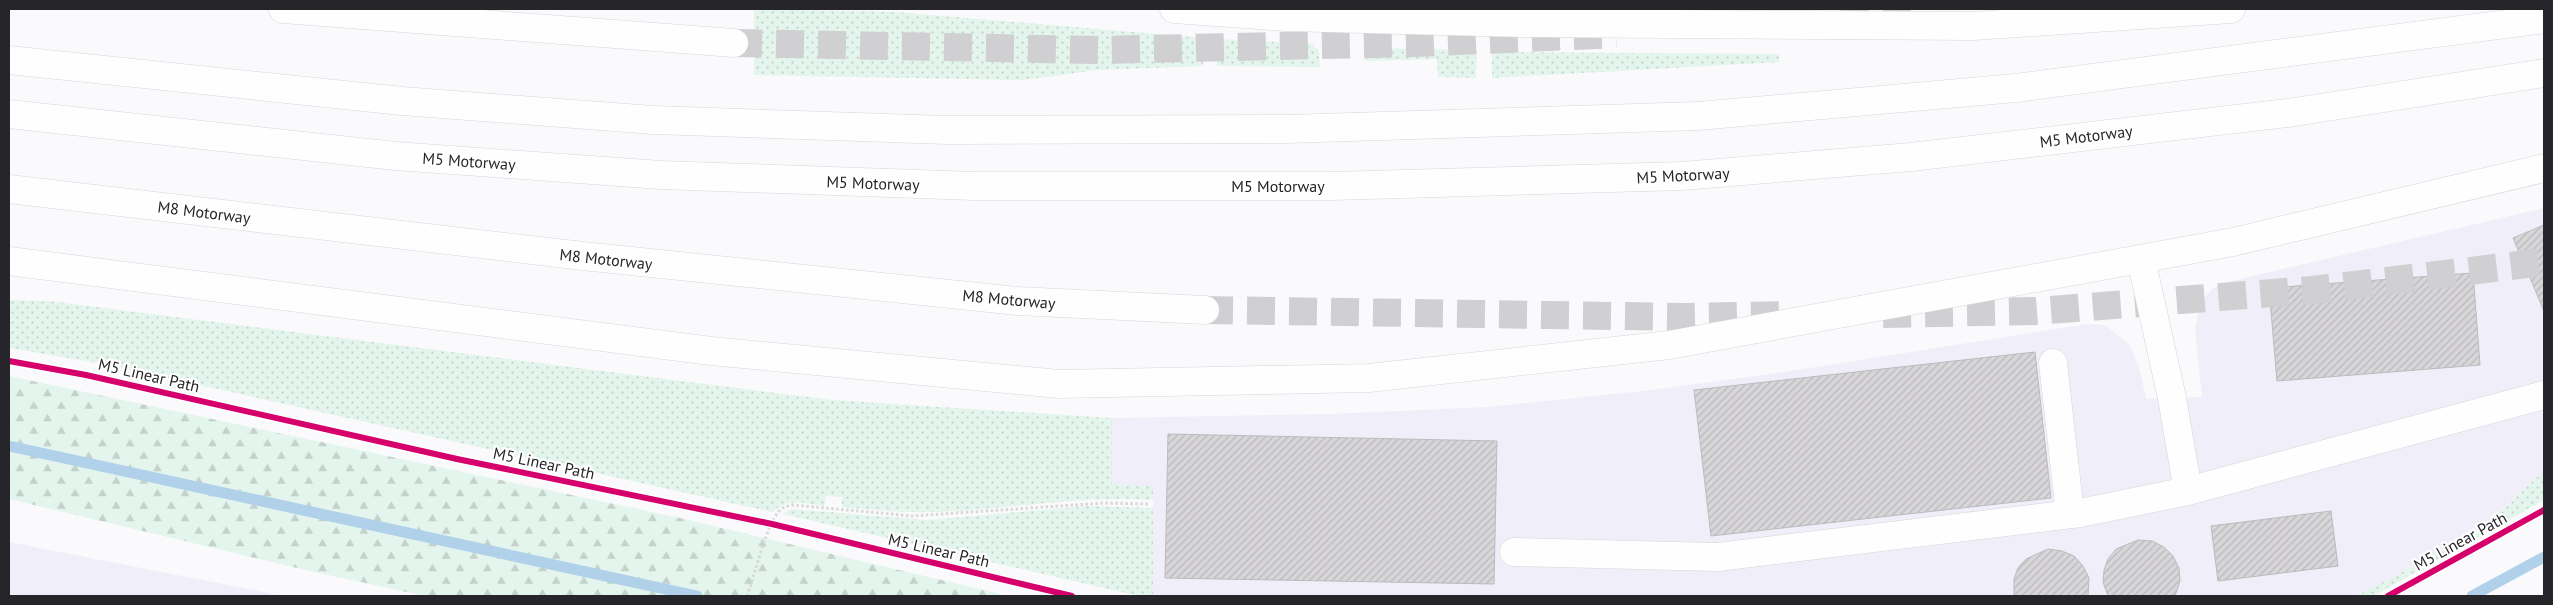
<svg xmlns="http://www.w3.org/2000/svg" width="2553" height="605" font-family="'PT Sans',sans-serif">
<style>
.built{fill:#f0eef8}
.grass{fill:url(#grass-dots)}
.forest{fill:url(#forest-firs)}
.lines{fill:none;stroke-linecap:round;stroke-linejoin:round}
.stream{stroke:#b1d1ea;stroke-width:11}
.building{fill:url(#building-hatch);stroke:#bbbabc}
.highway-tunnel{stroke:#d0cfd2;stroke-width:28;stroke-dasharray:28 14;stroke-linecap:butt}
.minor-casing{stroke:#d6d6d9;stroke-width:29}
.highway-casing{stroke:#d6d6d9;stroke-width:29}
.path{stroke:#d8d8d9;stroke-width:3;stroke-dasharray:2.5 2.5;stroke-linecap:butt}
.minor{stroke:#fefeff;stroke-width:28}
.highway{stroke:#fefeff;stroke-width:28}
.cycleway-casing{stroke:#fff;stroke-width:9}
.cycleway{stroke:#d6006c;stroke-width:6}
.labels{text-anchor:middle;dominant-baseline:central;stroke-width:4.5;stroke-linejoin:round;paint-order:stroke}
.street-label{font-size:16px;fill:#262529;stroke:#fff}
</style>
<defs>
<pattern id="grass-dots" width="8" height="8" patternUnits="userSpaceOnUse" patternTransform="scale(1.25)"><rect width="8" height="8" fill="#e3f5ec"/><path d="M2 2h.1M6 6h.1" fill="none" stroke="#c3d2ca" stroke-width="1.8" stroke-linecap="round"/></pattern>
<pattern id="forest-firs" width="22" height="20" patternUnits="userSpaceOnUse" patternTransform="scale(1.25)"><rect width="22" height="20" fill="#e3f5ec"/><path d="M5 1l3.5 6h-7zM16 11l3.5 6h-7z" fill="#c3d2ca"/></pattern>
<pattern id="building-hatch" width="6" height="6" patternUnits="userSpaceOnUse" patternTransform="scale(1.25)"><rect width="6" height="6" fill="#d8d6d9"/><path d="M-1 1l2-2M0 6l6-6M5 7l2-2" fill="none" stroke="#b9b8ba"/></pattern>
</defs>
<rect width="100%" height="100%" fill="#fafafc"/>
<path class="built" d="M2544 208V473L2539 475 2482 529 2360 594 2348 596 1153 595V487L1112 485V418L1331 414 1488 407 1643 391 1771 374 2088 324 2105 325 2130 345 2140 371 2146 399 2202 397 2195 330 2201 302 2212 289 2223 283Z
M9 542 284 596H9Z"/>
<path class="grass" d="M754 9 897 12 1204 38 1203 66 1098 70 1023 80 754 75Z
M1217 39 1314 44V48L1319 49 1320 67 1217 66Z
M1365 48 1477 50 1476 78 1438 77 1437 59 1365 61Z
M1492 52 1779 54V62L1492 78Z
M9 300 49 301 832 400 1112 418V484L1153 486V500C1079 495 1007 510 933 512 903 513 873 510 842 507V497L826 496 824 506C802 503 790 498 772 512L109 365 9 348Z
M2544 473V500L2373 596H2348L2360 594 2482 530 2539 475Z
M1087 506 1153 508V595L1174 596H1139L783 514 791 509 927 520Z"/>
<path class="forest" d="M9 376 680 518 1009 596H425L301 569 9 499Z"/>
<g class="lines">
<path class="stream" d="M9 446 697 596
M2472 596 2544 557"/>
</g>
<path class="building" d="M2544 225V311L2513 238Z
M2473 273 2480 365 2277 381 2269 288Z
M2035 352 2051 498 1711 536 1694 390Z
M1168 434 1497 441 1494 584 1165 578Z
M2331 511 2338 566 2218 581 2211 526Z
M2138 540 2152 541 2164 547 2173 556 2179 568 2180 581 2175 596H2108L2103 582 2104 570 2108 559 2116 549Z
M2048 549 2062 551 2074 556 2083 566 2089 578 2088 596H2014V579L2018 568 2026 559Z"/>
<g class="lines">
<path class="highway-tunnel" d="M1841 15 1912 9
M734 43 1098 50 1415 43 1616 34
M1205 310 1687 317 1790 315
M1883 314 2036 311 2312 290 2544 262"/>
<g class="minor-casing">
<path id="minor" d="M2141 259 2172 398 2188 491 2544 395
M2053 363 2070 514
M1514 552 1718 557 2080 513 2188 491"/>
</g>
<g class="highway-casing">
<path id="highway" d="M283 9 734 43
M1174 9 1286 17 1522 23 1973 26 2231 9
M9 60 402 101 653 120 947 130 1287 129 1698 116 2016 88 2544 19
M9 114 396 156 661 175 974 186H1333L1682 176 1911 157 2288 113 2544 73
M9 189 583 256 1018 301 1205 310
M9 261 711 351 1059 384 1369 378 1669 345 2233 242 2544 168"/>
</g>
<path class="path" d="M747 596C755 575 765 528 779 511 783 507 788 506 793 505L912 516 1104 503 1150 504"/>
<use href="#minor" class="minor"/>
<use href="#highway" class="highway"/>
<g class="cycleway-casing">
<path id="cycleway" d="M9 361 86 375 457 459 772 524 1072 596
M2388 596 2544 510"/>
</g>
<use href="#cycleway" class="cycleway"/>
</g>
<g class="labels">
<g class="street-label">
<text transform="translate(2086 136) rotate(-7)">M5 Motorway</text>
<text transform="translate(469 161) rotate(4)">M5 Motorway</text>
<text transform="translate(1683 175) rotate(-3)">M5 Motorway</text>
<text transform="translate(873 183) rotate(2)">M5 Motorway</text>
<text x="1278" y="186">M5 Motorway</text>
<text transform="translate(204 212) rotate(7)">M8 Motorway</text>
<text transform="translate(606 259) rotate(6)">M8 Motorway</text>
<text transform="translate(1009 299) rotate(5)">M8 Motorway</text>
<text transform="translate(149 375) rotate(13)">M5 Linear Path</text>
<text transform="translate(544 463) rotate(12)">M5 Linear Path</text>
<text transform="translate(2460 541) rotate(-29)">M5 Linear Path</text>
<text transform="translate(939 550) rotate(13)">M5 Linear Path</text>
</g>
</g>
<rect width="2553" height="605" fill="none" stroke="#262529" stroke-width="20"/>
</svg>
